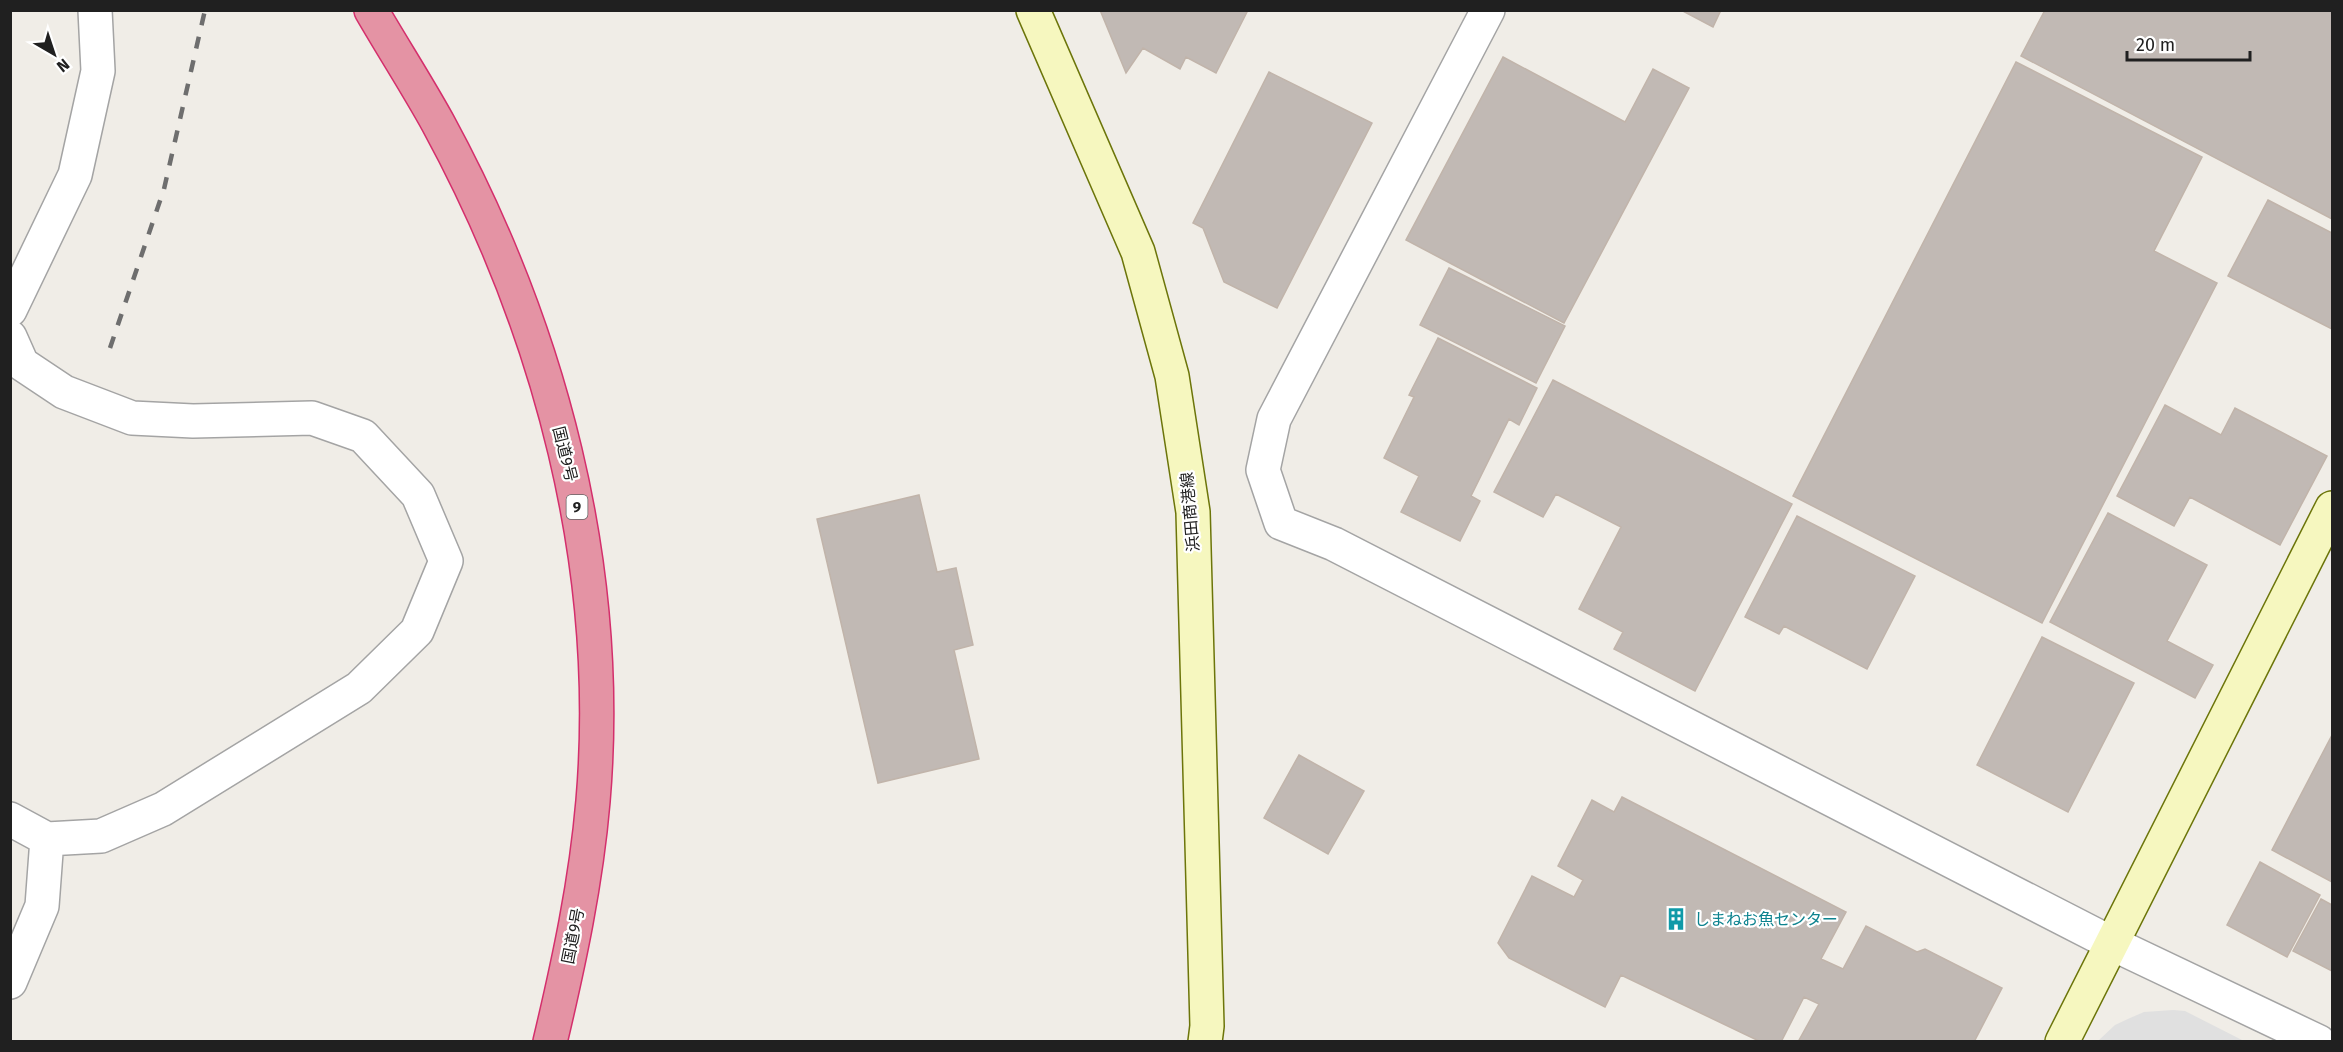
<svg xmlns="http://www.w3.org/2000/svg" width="2343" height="1052" font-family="'Fira Sans','Noto Sans JP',sans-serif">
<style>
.parking{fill:#e0e0e0}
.building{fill:#c1b9b4;stroke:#c1b4aa;stroke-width:1.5}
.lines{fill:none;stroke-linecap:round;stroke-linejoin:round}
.street-casing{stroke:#a4a4a4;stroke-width:36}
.secondary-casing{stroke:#6c750a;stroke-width:36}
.highway-casing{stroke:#d42f6c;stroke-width:36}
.street{stroke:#fff;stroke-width:33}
.secondary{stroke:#f6f7bf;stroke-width:33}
.highway{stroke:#e493a4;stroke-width:33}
.rail{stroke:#6e6e6e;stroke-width:4.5;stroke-dasharray:12 12;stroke-linecap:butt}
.labels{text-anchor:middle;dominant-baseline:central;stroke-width:4.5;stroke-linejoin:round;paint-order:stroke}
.shield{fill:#fff;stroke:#636363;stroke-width:1.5}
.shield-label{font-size:15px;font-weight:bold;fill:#202020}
.street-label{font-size:16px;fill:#202020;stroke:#fff}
.culture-label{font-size:16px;fill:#0d838f;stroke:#fff;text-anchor:start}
</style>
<rect width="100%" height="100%" fill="#f0ede7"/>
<path class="parking" d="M2173 1010 2185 1011 2244 1041H2098L2115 1025 2130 1018 2144 1012Z"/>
<path class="building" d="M1100 10H1248L1216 73 1186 57 1180 69 1143 48 1126 73Z
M1681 10H1721L1713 27Z
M2045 10H2332V219L2021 56Z
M1503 57 1625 122 1653 69 1689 88 1564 323 1406 240Z
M2016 62 2202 157 2154 251 2217 283 2042 623 1793 496Z
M1269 72 1372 123 1277 308 1224 282 1203 228 1193 223Z
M2268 200 2332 233V329L2228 276Z
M1449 268 1565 326 1536 383 1420 325Z
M1438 338 1537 388 1519 425 1509 419 1471 496 1480 501 1460 541 1401 512 1419 476 1384 458 1414 397 1409 395Z
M1553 380 1792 504 1695 691 1614 649 1623 632 1579 609 1621 527 1556 494 1543 517 1494 492Z
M2165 405 2221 435 2235 408 2327 456 2280 545 2190 497 2174 526 2117 496Z
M919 495 937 572 956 568 973 645 954 650 979 759 878 783 817 519Z
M2108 513 2207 565 2167 641 2213 665 2195 698 2050 622Z
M1797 516 1915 576 1867 669 1784 626 1779 634 1745 617Z
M2042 637 2134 683 2068 812 1977 765Z
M2332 735V882L2272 850Z
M1299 755 1364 791 1328 854 1264 818Z
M1622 797 1846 912 1821 959 1843 969 1866 926 1917 952 1925 949 2002 988 1974 1042H1798L1819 1004 1804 997 1781 1042H1761L1621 975 1605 1007 1509 958 1498 943 1532 876 1574 897 1583 880 1558 866 1592 800 1614 812Z
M2260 862 2320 895 2287 957 2227 925Z
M2321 899 2332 905V971L2293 951Z"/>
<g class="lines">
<g class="street-casing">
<path id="street" d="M1488 10 1274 419 1263 470 1281 523 1334 544 2113 944 2319 1042
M10 310 75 175 98 71 95 10
M10 337 22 364 64 392 132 418 193 421 312 418 363 436 418 495 446 561 417 631 359 688 163 809 101 836 47 839 10 819
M10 982 42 906 47 839"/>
</g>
<g class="secondary-casing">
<path id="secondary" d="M1033 10 1138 252 1172 376 1193 512 1207 1026 1205 1042
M2062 1042 2332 508"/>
</g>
<g class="highway-casing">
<path id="highway" d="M371 10C393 48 417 85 438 123 550 329 613 566 593 801 586 883 569 962 550 1042"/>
</g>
<use href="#street" class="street"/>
<use href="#secondary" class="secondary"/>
<use href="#highway" class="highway"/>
<path class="rail" d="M110 348 164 189 205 10"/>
</g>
<defs>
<g id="building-bare" transform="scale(1.8)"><path d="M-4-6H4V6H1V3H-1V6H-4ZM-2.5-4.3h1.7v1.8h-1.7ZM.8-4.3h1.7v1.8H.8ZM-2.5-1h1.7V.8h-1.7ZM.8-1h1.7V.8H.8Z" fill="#0f9aa8" stroke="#fff" stroke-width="2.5" paint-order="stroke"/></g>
</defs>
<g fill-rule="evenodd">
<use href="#building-bare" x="1676" y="919"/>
</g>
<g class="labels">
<rect class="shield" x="566.5" y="495" width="21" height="24" rx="4.5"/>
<g class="shield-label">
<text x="577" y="507">9</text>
</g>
<g class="street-label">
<text transform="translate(565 454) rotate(76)">国道9号</text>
<text transform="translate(1190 512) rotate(-95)">浜田商港線</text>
<text transform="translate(573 936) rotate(-79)">国道9号</text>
</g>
<g class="culture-label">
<text x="1694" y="919">しまねお魚センター</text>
</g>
</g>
<rect width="2343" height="1052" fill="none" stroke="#202020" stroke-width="24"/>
<g transform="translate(54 54) rotate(141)" stroke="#ffffff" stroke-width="4.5" paint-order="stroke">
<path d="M0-4.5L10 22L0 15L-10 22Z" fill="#202020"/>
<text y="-9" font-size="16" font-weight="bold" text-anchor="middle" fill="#202020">N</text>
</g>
<path d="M2127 51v9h123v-9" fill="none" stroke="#202020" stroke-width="3"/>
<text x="2136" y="51" font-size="18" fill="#202020" stroke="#ffffff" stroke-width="4.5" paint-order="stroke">20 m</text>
</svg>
